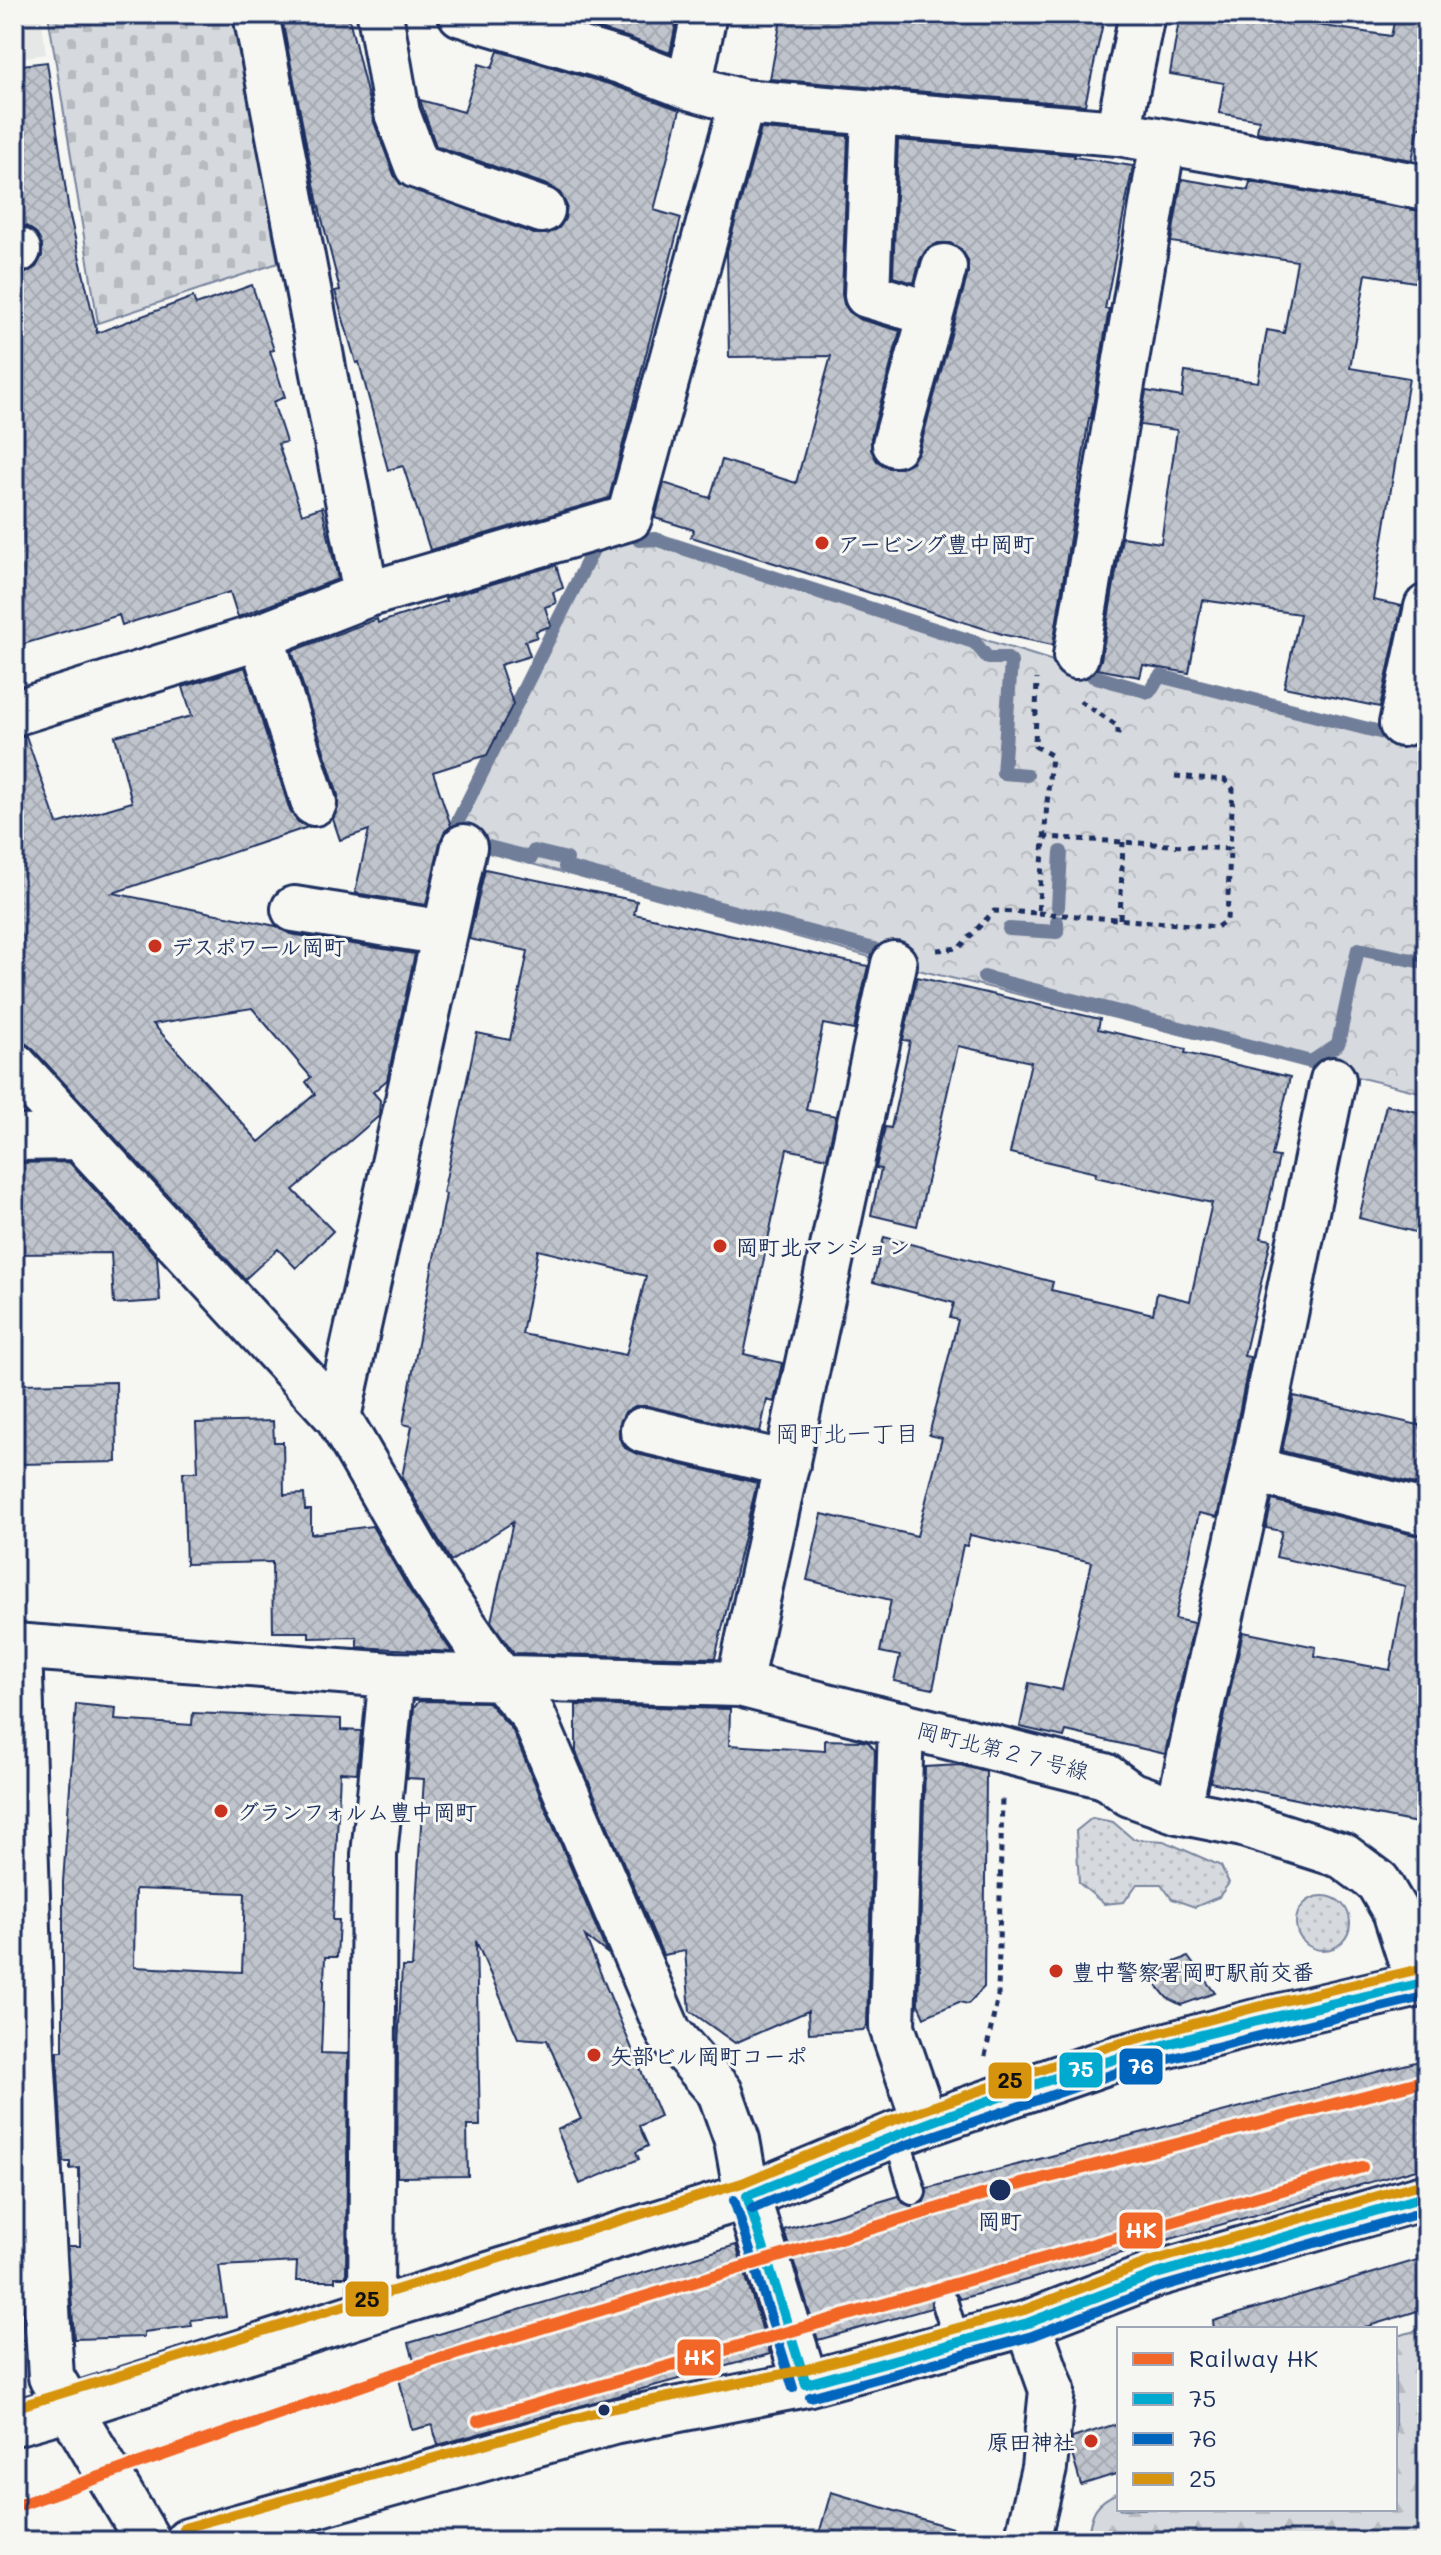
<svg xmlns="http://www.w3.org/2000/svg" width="1441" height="2555" font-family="Mali,'Klee One',sans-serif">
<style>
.built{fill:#e6e7e7}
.grass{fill:url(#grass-dots);stroke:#78849e;stroke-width:2}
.forest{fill:url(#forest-firs);stroke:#78849e;stroke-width:2}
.cemetery{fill:url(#cemetery-stones);stroke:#78849e;stroke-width:2}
.park{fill:url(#park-crowns);stroke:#78849e;stroke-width:2}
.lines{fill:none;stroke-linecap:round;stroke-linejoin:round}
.stream{stroke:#717e99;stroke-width:14}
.building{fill:url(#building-cross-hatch);stroke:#1b2f5e;stroke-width:2;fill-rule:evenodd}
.lane-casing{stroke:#1b2f5e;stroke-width:30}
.street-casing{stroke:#1b2f5e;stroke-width:50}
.secondary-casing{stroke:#1b2f5e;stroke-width:50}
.path{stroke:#1b2f5e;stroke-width:5;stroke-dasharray:6 6;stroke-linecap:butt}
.lane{stroke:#f6f6f2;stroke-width:24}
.street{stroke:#f6f6f2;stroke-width:44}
.secondary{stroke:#f6f6f2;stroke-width:44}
.bus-1-casing{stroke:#f6f6f2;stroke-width:16}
.bus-2-casing{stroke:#f6f6f2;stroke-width:16}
.bus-3-casing{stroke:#f6f6f2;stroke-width:16}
.bus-1{stroke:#00a9ce;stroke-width:10}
.bus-2{stroke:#0065bd;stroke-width:10}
.bus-3{stroke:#d6940e;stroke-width:10}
.rail-1-casing{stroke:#f6f6f2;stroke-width:18}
.rail-1{stroke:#f26627;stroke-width:12}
.poi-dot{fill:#c8321e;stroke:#f6f6f2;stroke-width:3}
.stop-dot{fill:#1b2f5e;stroke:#f6f6f2;stroke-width:3}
.labels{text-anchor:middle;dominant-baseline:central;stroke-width:6;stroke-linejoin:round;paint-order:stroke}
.poi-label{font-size:22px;font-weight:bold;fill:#1b2f5e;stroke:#f6f6f2;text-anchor:start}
.street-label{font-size:22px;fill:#1b2f5e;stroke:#f6f6f2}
.stop-label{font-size:22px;font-weight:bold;fill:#1b2f5e;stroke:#f6f6f2}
.neighbourhood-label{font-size:24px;fill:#1b2f5e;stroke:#f6f6f2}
.line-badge{stroke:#f6f6f2;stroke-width:3}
.badge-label{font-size:22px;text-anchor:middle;font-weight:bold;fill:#fff}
.pale-badge-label{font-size:22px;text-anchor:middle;font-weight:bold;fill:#111}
</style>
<defs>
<pattern id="grass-dots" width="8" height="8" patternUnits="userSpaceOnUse" patternTransform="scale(2)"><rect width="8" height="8" fill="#d6d9dd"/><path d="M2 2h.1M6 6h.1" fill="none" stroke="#b7bbc0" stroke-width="1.8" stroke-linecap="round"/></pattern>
<pattern id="forest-firs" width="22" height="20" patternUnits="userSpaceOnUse" patternTransform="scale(2)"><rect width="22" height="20" fill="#d6d9dd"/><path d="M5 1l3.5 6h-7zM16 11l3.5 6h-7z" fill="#b7bbc0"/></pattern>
<pattern id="cemetery-stones" width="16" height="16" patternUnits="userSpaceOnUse" patternTransform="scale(2)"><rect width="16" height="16" fill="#d6d9dd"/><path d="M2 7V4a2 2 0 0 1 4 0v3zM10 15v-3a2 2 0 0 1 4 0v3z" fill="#b7bbc0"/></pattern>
<pattern id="park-crowns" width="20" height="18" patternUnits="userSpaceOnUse" patternTransform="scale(2)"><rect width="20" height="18" fill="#d6d9dd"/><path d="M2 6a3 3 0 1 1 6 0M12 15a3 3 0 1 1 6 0" fill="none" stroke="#b7bbc0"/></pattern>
<pattern id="building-cross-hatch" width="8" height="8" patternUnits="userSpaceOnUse" patternTransform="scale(2)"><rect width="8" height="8" fill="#c0c4cd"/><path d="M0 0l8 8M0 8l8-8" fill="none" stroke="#a4a9b2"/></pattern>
</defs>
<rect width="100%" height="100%" fill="#f6f6f2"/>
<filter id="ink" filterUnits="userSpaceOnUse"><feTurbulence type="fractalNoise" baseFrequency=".0125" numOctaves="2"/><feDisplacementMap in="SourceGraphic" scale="16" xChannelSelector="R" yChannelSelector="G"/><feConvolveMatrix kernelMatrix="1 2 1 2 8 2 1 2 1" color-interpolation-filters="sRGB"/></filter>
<g filter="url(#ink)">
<path class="built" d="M14 14H41L46 54 14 59Z"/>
<path class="grass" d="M1092 1818 1113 1822 1133 1839 1164 1841 1221 1866 1229 1883 1219 1897 1195 1907 1172 1899 1161 1884H1137L1124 1902 1104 1904 1079 1883 1076 1831Z
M1296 1923a27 27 0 1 1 54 0a27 27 0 1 1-54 0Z"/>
<path class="forest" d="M1427 2327V2541H1087C1092 2513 1092 2504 1119 2492V2509H1395V2337Z"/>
<path class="cemetery" d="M48 14H234L278 263 98 323Z"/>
<path class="park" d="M652 536 1146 690 1155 673 1427 737V1094L910 968 445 840 599 538Z"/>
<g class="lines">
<path class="stream" d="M639 540 655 539 974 642 988 658H1006L1011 662 1003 773 1027 775
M1093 676 1149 692 1160 676 1427 744
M454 829 594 548
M466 841 531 858 534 851 567 859 565 867 874 949
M1058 907 1061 852
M1009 929 1057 932V922
M984 977 1311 1062 1338 1044 1358 949 1427 963"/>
</g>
<path class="building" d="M281 14H348L374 122 394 175 400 184 534 234H547L559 228 565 219 567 206 560 193 550 186 436 146 420 100 464 112 479 64 492 68 498 51 612 85 680 110 654 210 681 218 609 498 430 550 403 466 388 470 359 362 356 363 335 291 340 290 317 199Z
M549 14H678L670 53 627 37Z
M782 14H1105L1085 105 770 79Z
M1180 14H1244L1391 36 1396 14H1427V128L1419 127 1412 160 1257 132 1259 120 1219 113 1224 83 1170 74Z
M47 62 69 212 97 333 193 297 196 305 252 285 274 350 270 351 285 397 273 402 286 442 278 444 302 514 322 507 338 579 238 617 230 592 122 625 119 615 14 647V275L24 274 36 267 42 256V245L35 232 26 226H14V66Z
M761 129 848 136 842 294 844 304 850 313 859 319 900 331 871 438V450L877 461 889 468H900L912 462 919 451 968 273V260L961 249 950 243H938L926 250 920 260 914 283 893 277 898 140 1075 155 1074 157 1133 166 1105 309H1109L1091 418H1089L1053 645 1005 635 691 537 694 530 655 518 664 483 710 498 722 460 796 483 831 356 729 357 727 251Z
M1182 179 1248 190 1250 182 1427 212V284L1366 274 1350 368 1409 378 1373 600 1402 606 1380 707 1284 687 1300 614 1202 600 1189 673 1143 665 1140 677 1097 669 1101 660 1122 537 1161 543 1177 430 1140 425 1146 391 1182 397 1185 372 1258 382 1267 330 1284 333 1297 261 1171 242Z
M556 565 563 588 553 592 556 603 545 607 551 626 536 631 537 637 525 641 530 656 500 665 513 704 487 755 433 772 451 826 445 831 440 842 426 905 355 893 369 830 340 840 333 819 338 808V795L292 651 377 619 378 623 446 601 445 598Z
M245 667 290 811 298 822 308 827 113 893 276 926 290 934 415 954 387 1080 373 1092 380 1100 379 1116 293 1190 333 1231 296 1268 278 1249 245 1279 32 1048 22 1041H14V737L26 736 57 824 132 802 115 736 192 716 183 687ZM252 1008 311 1077 306 1082 315 1094 259 1142 153 1024Z
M485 869 637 901 634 914 868 966 854 1030 823 1024 806 1110 836 1116 827 1158 787 1149 744 1354 782 1363 774 1402 767 1400 760 1432 648 1406H635L625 1412 619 1425V1438L625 1448 637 1454 757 1483 715 1658 514 1653 491 1621 513 1522 451 1561 402 1477 412 1426 403 1424 446 1194 443 1193 477 1033 510 1040 528 951 469 939ZM538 1250 646 1276 626 1355 522 1334Z
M917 977 1100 1019 1098 1029 1186 1049 1185 1053 1290 1077 1272 1156 1279 1157 1261 1238 1271 1240 1244 1356 1250 1357 1229 1465 1217 1517 1199 1513 1175 1619 1194 1623 1165 1754 1066 1731 1064 1737 1020 1727 1029 1683 1062 1690 1092 1562 970 1535 967 1546 963 1545 933 1689 894 1681 900 1656 880 1652 891 1600 807 1580 822 1514 917 1536 942 1438 929 1435 958 1320 950 1318 954 1303 873 1282 884 1237 1053 1282 1051 1290 1153 1314 1157 1293 1190 1301 1212 1203 1095 1177 1096 1173 1010 1153 1031 1062 958 1046 917 1226 871 1215 881 1169 876 1168 885 1127 891 1128 910 1041 903 1040Z
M1386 1105 1427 1114V1235L1359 1218Z
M69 1162 157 1257 160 1301 114 1304 111 1253 14 1254V1163Z
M116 1382 117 1462 20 1464 19 1384Z
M1294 1396 1427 1427V1487L1282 1451Z
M273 1421 274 1442H283L284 1495 304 1494 305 1510H311V1534L372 1526 408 1588 452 1652 357 1647V1637L309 1638V1632H273L272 1562 186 1564 183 1472H198L196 1423Z
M1272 1500 1414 1535H1427V1825L1210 1782 1243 1632 1316 1647 1315 1656 1390 1670 1405 1586 1276 1557 1282 1531 1266 1528Z
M419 1701 488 1702 512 1729 607 1953 585 1936 660 2116 639 2126 648 2146 636 2152 639 2159 580 2184 557 2130 581 2119 547 2040 518 2038 476 1941 480 2126H467L468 2176 397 2177 398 2047 402 1967H412L424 1779 407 1778 414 1708Z
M76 1704 116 1708 115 1720 192 1725 193 1713 341 1719V1730L361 1731 357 1773 340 1772 333 1920H339L337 1957H325L321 2053 348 2054 346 2277H335V2281H296L297 2262 219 2266 226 2316 191 2320 192 2326 144 2332V2337L74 2339 68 2246H80L79 2168 70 2169V2162H63L58 2071V2051H63V1882ZM135 1889 245 1893 242 1972 134 1967Z
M576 1705 730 1709 729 1745 825 1751V1740L861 1741 868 1742 875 1750 867 2025 863 2030 809 2033 808 2011 735 2043 690 2011 685 1951 663 1955 576 1752Z
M960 1765 986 1772 984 1987 968 2004 959 2002 924 2017 918 2004 925 1767Z
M1188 1957 1215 1993 1181 2005 1167 1998 1154 1982 1171 1963Z
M1427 2059V2166L960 2299 955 2292 941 2289 934 2293 931 2308 818 2340 784 2230 899 2196 903 2203 916 2207 924 2202 927 2188Z
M736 2245 770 2354 438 2445 432 2425 412 2430 397 2371 416 2367 409 2343Z
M14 2248H18L24 2340 14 2341Z
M1427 2257V2308L1359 2329H1214L1213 2321Z
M1119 2423V2473L1081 2485 1071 2451 1072 2438Z
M831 2492 962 2531 960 2541H817Z"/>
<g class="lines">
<g class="lane-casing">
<path id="lane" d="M896 2134 913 2192
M945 2303 957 2342"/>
</g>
<g class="street-casing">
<path id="street" d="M256 14 366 595
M380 14 397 113 417 166 542 210
M461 14 620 61 689 87 742 102 1118 133 1427 188
M689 87 704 14
M874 113 867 295 931 314
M1118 133 1142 14
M14 251 18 250
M895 444 944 267
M261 636 314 803
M1076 656 1163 141
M14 713 261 636 366 595 629 518 742 102
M1402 724 1427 607
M294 909 445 933
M14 1065 338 1417 432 1579 501 1679 533 1715 669 2033 720 2092 737 2140 747 2196 806 2384
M14 1138 80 1137
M338 1417 464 847
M643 1430 787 1464
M1253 1470 1420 1511
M14 1646 392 1675 739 1684 1105 1776 1130 1794 1178 1811 1243 1824 1343 1856 1378 1882 1395 1911 1418 1983
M19 1646 32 2054 51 2377 148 2541
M739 1684 894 964
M901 1724 892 2027 925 2123
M1178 1811 1253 1470 1333 1080
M371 2311 374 1855 392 1675
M14 2423 71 2407 371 2311 747 2196 896 2134 1115 2059 1256 2022 1427 1982
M188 2541 613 2422 806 2384 1028 2323 1052 2390 1044 2468 1027 2541"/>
</g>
<g class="secondary-casing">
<path id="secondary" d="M1028 2323 1153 2275 1427 2196"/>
</g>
<path class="path" d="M1080 701 1118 726V737
M1175 776 1225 780 1233 789 1230 849
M1038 913 1217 927 1227 920 1230 849 1046 837
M1120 919 1123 842
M937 950 959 948 994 911 1038 913 1051 755 1035 746 1037 679
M985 2056 998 1996 1002 1795"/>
<use href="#lane" class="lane"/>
<use href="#street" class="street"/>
<use href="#secondary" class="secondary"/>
<g class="bus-1-casing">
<path id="bus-1" d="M747 2196C868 2146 990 2096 1116 2059 1218 2028 1323 2006 1427 1982
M747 2196 806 2384
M806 2384 1028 2323 1153 2275 1427 2196"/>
</g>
<g class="bus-2-casing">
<path id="bus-2" d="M734 2200 793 2388
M752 2209 901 2147 1119 2072 1259 2036 1427 1996
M810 2397 1032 2336 1157 2288 1427 2211"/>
</g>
<g class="bus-3-casing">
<path id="bus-3" d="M14 2408 742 2183 891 2121 1110 2046 1253 2008 1424 1968
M184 2528 609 2409 803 2370 1024 2310 1149 2262 1423 2183"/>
</g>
<use href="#bus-1" class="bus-1"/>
<use href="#bus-2" class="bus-2"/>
<use href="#bus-3" class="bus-3"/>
<g class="rail-1-casing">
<path id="rail-1" d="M478 2421 1362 2167
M14 2507 432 2361 1002 2189 1427 2080"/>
</g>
<use href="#rail-1" class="rail-1"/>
</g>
</g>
<g class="poi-dot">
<circle cx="822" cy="543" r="8"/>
<circle cx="155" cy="946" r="8"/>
<circle cx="720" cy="1246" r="8"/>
<circle cx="221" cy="1811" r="8"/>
<circle cx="1056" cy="1971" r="8"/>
<circle cx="594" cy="2055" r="8"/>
<circle cx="1091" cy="2441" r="8"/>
</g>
<g class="stop-dot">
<circle cx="1000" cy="2190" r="12"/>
<circle cx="604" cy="2410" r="7"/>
</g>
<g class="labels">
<g class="poi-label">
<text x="838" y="543">アービング豊中岡町</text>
<text x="171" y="946">デスポワール岡町</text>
<text x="736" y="1246">岡町北マンション</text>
<text x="237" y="1811">グランフォルム豊中岡町</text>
<text x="1072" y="1971">豊中警察署岡町駅前交番</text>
<text x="610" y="2055">矢部ビル岡町コーポ</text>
<text x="1075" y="2441" text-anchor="end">原田神社</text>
</g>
<g class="street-label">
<text transform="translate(1003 1750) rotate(14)">岡町北第２７号線</text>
</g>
<g class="stop-label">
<text x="1000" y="2220">岡町</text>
</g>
<g class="neighbourhood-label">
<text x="847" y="1432">岡町北一丁目</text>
</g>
</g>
<g class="line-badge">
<rect x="1118" y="2047" width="46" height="39" rx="8" fill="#0065bd"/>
<rect x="1058" y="2051" width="46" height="38" rx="8" fill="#00a9ce"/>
<rect x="987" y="2061" width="46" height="39" rx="8" fill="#d6940e"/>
<rect x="1118" y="2211" width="46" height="39" rx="8" fill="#f26627"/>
<rect x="344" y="2280" width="46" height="38" rx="8" fill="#d6940e"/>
<rect x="676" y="2338" width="46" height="39" rx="8" fill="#f26627"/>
</g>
<g class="badge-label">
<text x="1141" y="2074">76</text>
<text x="1081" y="2077">75</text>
<text x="1141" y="2238">HK</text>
<text x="699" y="2365">HK</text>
</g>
<g class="pale-badge-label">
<text x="1010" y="2088">25</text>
<text x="367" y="2307">25</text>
</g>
<rect width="1441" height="2555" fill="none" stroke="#f6f6f2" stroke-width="48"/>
<rect x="24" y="24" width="1393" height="2507" fill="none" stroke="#1b2f5e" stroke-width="3" filter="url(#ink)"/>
<rect x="1117" y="2327" width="280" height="184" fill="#f6f6f2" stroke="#9ea6b7" stroke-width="2"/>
<rect x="1133" y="2353" width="40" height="12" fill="#f26627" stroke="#9ea6b7" stroke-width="2"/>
<text x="1189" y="2367" font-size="24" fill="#1b2f5e">Railway HK</text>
<rect x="1133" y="2393" width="40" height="12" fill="#00a9ce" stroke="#9ea6b7" stroke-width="2"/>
<text x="1189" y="2407" font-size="24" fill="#1b2f5e">75</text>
<rect x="1133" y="2433" width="40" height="12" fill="#0065bd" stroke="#9ea6b7" stroke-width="2"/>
<text x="1189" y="2447" font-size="24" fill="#1b2f5e">76</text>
<rect x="1133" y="2473" width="40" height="12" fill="#d6940e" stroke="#9ea6b7" stroke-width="2"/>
<text x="1189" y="2487" font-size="24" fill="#1b2f5e">25</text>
</svg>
